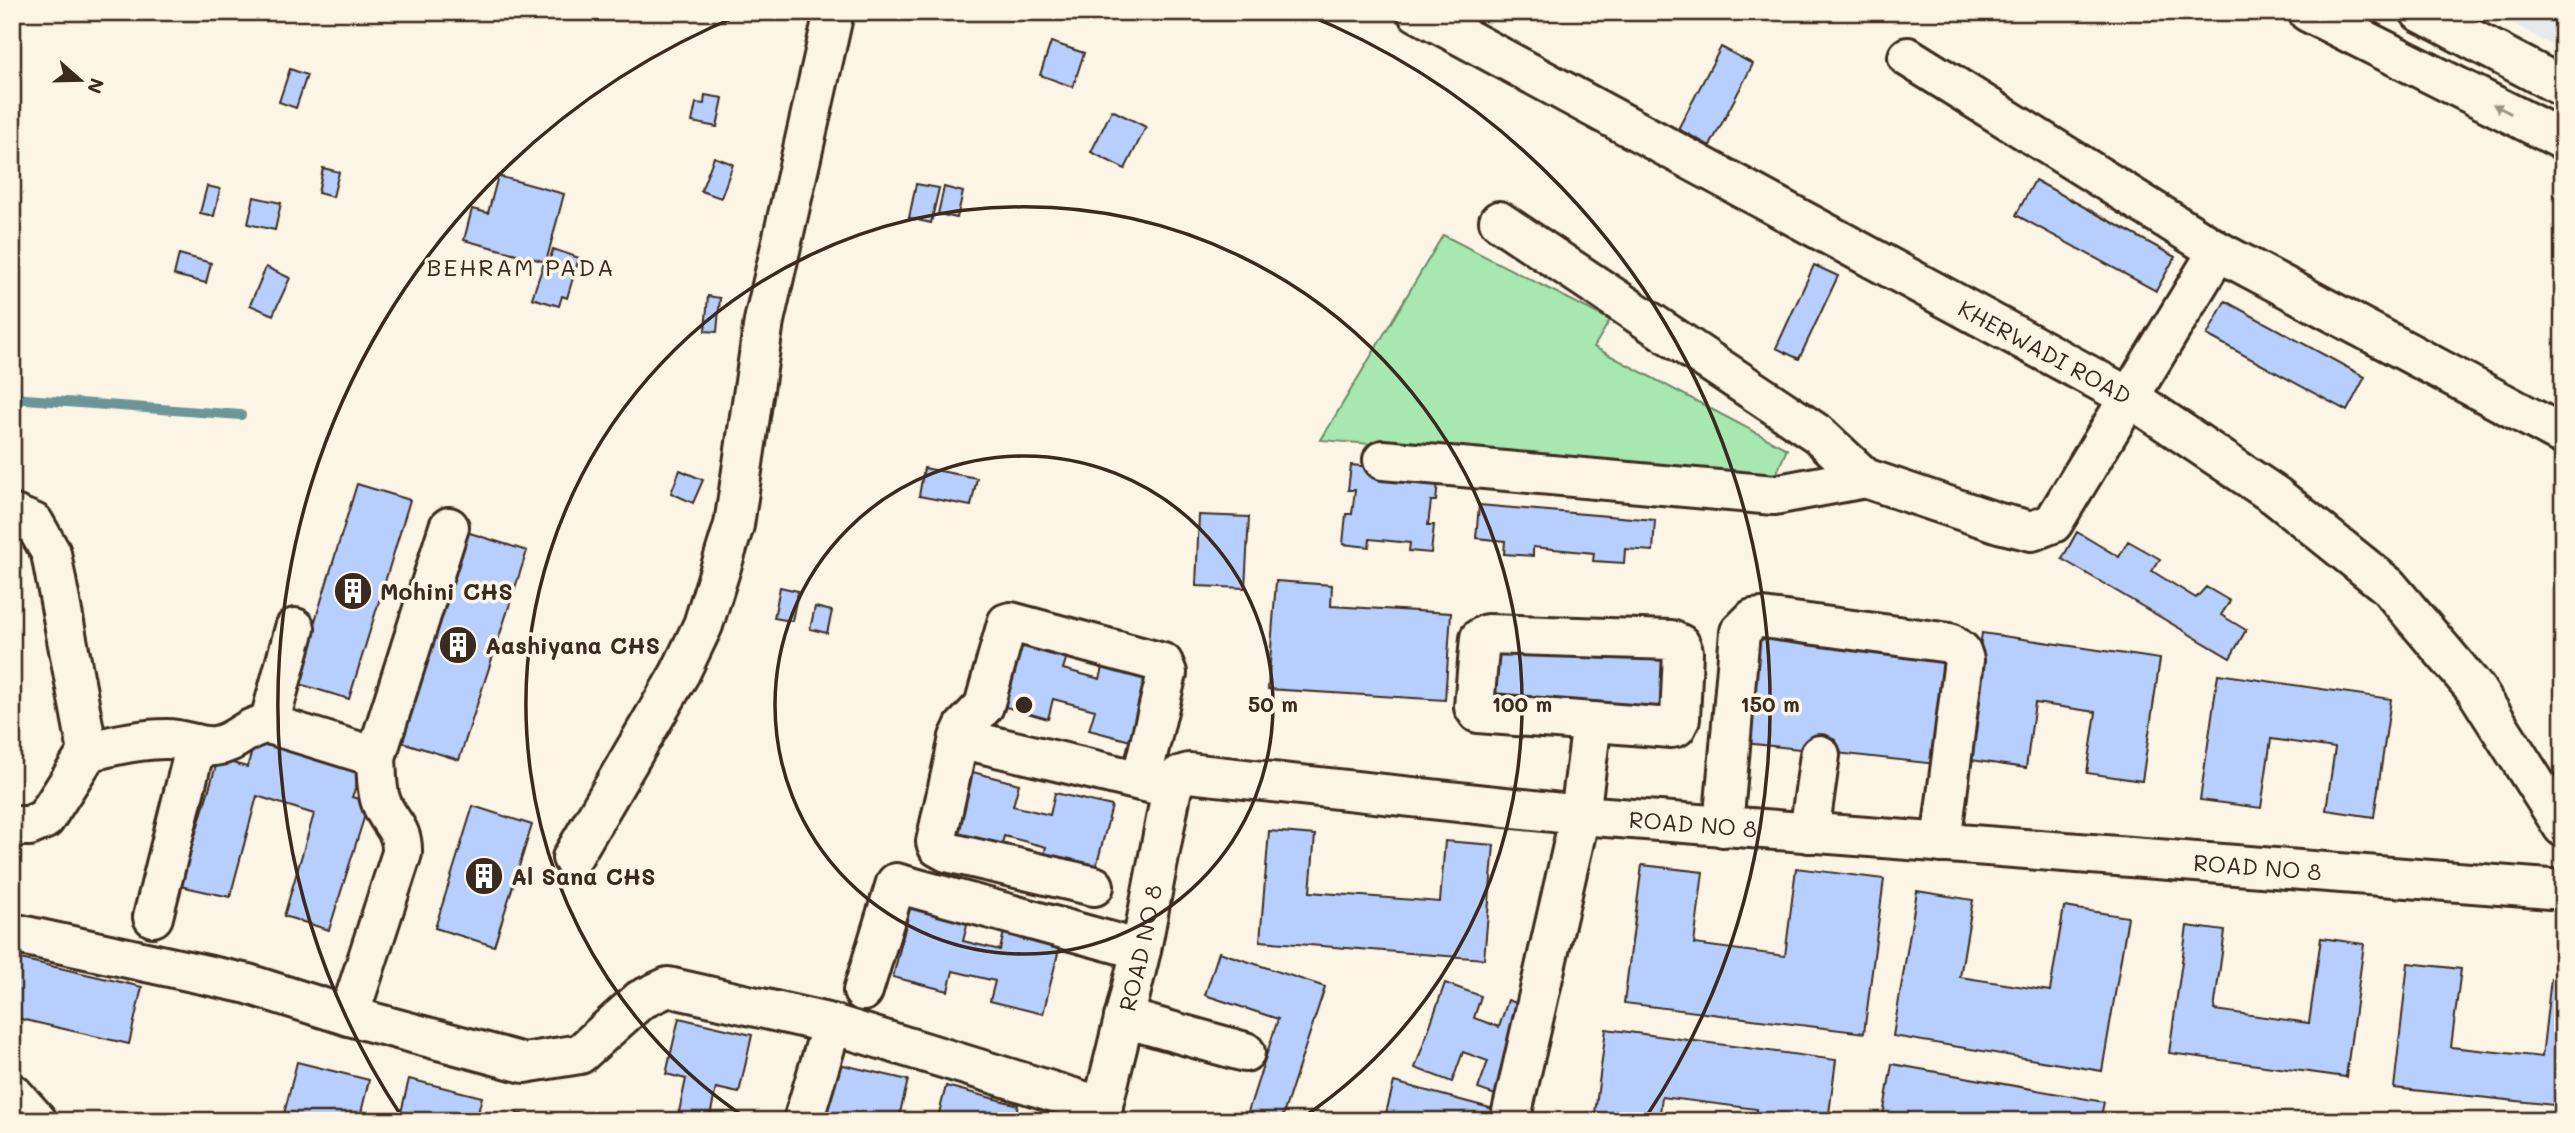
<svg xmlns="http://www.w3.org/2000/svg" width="2575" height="1133" font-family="Mali,sans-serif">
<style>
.built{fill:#e7eaec}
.green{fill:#a7e7b0;stroke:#718867;stroke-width:2}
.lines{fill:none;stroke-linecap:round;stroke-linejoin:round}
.stream{stroke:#6c9598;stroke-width:10}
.building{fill:#b7cffe;stroke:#3b2a1e;stroke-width:2}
.minor-casing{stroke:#3b2a1e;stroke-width:44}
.minor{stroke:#fcf5e5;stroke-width:38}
.oneway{fill:#9c9082}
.ring{fill:none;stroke:#3b2a1e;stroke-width:3.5}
.labels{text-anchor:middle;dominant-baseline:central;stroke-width:7;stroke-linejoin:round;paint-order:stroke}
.street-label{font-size:23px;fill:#3b2a1e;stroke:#fcf5e5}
.poi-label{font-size:23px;font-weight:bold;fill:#3b2a1e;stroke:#fcf5e5;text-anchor:start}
.neighbourhood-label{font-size:24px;letter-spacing:2px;fill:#3b2a1e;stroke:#fcf5e5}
.centre{fill:#3b2a1e;stroke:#fcf5e5;stroke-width:3.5}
.ring-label{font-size:21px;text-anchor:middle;font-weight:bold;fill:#3b2a1e;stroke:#fcf5e5;stroke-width:7;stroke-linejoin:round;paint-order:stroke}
</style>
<rect width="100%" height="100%" fill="#fcf5e5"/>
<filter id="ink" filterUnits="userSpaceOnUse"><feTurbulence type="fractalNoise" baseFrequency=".0143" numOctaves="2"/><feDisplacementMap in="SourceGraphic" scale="14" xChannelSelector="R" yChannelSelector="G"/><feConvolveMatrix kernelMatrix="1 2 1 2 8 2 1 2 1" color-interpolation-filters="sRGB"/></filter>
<g filter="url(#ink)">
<path class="built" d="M2493 12H2563V52Z"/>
<path class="green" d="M1443 235 1610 320 1594 347 1787 449 1775 477 1321 440Z"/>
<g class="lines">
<path class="stream" d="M12 398 241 415"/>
</g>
<path class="building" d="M1051 42 1084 53 1073 87 1040 75Z
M1721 47 1753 64 1710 146 1678 129Z
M290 69 307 75 296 108 279 102Z
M705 95 723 98 717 127 692 122 696 103 704 104Z
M1112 110 1146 127 1125 169 1091 152Z
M714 157 733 164 721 198 701 191Z
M323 168 339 172 333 197 318 193Z
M498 176 564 194 546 262 464 240 472 209 488 213Z
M2035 180 2175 257 2156 291 2016 215Z
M916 184 939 188 931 223 909 218Z
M207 186 220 189 214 216 200 213Z
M944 187 963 192 957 218 938 214Z
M254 197 281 203 275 230 248 224Z
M553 249 579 258 567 298 562 296 559 306 532 298 544 263 548 265Z
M179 254 211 263 206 283 174 275Z
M1814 265 1838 276 1799 359 1776 348Z
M266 267 290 278 273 315 250 305Z
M708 296 720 298 717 332 705 331Z
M2225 301 2365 377 2347 411 2207 335Z
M1351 465 1439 474 1436 501H1431L1428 525H1434L1431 553 1409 551 1410 543 1370 539 1369 547 1343 544 1346 514H1352L1355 490H1348Z
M924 468 977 478 971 506 919 496Z
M680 470 703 480 693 503 671 493Z
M357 484 410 500 349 699 296 683Z
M1479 505 1655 520 1653 551 1625 549 1624 563 1593 561 1594 553 1533 547V556L1504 554 1505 541 1476 538Z
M1199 515 1249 517 1245 588 1196 586Z
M457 529 527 551 459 760 389 738Z
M2077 532 2119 557 2128 541 2160 559 2152 571 2196 598 2206 587 2230 601 2221 615 2246 630 2230 658 2062 559Z
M1276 581 1332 585 1331 606 1451 613 1445 700 1268 689Z
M780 587 798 591 792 621 774 618Z
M815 607 832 611 827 633 810 629Z
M1012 630 1070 646 1063 669 1100 679 1106 656 1162 672 1142 744 1089 730 1095 710 1053 699 1048 719 992 703Z
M1982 633 2160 659 2142 781 2087 773 2096 712 2035 703 2026 768 1964 759Z
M1748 637 1948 659 1936 764 1736 742Z
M1485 640 1675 651 1671 713 1481 702Z
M2218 674 2391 699 2374 817 2326 810 2335 748 2271 739 2261 808 2200 800Z
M257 735 363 768 352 797 369 802 329 930 284 916 314 814 257 796 230 897 180 886 218 759 247 767Z
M961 769 1019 784 1013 806 1050 815 1055 793 1112 806 1093 879 1041 866 1046 847 1004 836 999 856 943 843Z
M473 806 532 825 494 946 435 928Z
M1269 831 1315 835 1310 892 1440 902 1445 841 1494 845 1484 959 1260 941Z
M1642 865 1703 872 1694 944 1785 956 1796 868 1884 879 1864 1033 1624 1003Z
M1917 891 1973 900 1960 977 2050 991 2064 907 2128 917 2102 1071 1893 1036Z
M911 904 969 918 963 941 1000 950 1005 927 1061 941 1043 1014 990 1001 995 981 953 971 948 991 893 977Z
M2187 926 2225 931 2214 1010 2309 1023 2321 938 2364 944 2346 1077 2169 1053Z
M1219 952 1325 987 1281 1121H1245L1278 1019 1205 995Z
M12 957 142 987 129 1044 12 1017Z
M2408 963 2461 969 2451 1047 2542 1057 2551 978 2563 979V1106L2394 1088Z
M1445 983 1481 996 1474 1018 1499 1027 1508 1000 1533 1009 1513 1032 1504 1060 1516 1064 1504 1098 1478 1089 1488 1061 1463 1052 1452 1082 1415 1068Z
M679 1018 752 1035 739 1093 716 1088 709 1121H677L686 1079 666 1074Z
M1606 1029 1836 1060 1828 1121H1755L1757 1109 1662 1097 1659 1121H1594Z
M297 1062 369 1080 359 1121H295L283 1118Z
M835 1063 908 1080 898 1121 822 1120Z
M1892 1064 2104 1102 2100 1121H1882Z
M409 1079 482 1097 476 1121H399Z
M1394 1082 1505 1112 1503 1121H1384Z
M946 1086 1018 1105 1014 1121H937Z
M517 1113 550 1121H515Z"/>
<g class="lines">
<g class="minor-casing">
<g id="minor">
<path id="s1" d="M1417 12 2129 397 2276 496 2388 586 2476 690 2563 827"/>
<path d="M2308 12 2563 140"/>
<path d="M2420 12 2563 87"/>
<path d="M1908 57 2218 251"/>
<path d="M1499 221 1818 434 1865 478 1999 523 2032 531 2053 523 2218 251 2563 435"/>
<path d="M1383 460 1774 495 1865 478"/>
<path d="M12 514 34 523 51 553 88 752"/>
<path d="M1487 634 1671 640 1680 644 1683 652 1680 719 1676 727 1671 728 1478 713 1474 707 1480 638Z"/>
<path d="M269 724 295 628"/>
<path d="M959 738 1166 787"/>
<path d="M376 757 449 527"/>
<path d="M12 826H29L45 819 88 752C113 745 140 739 167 739 183 739 200 748 215 746 238 743 244 726 269 724L376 757C377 771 376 789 381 802 389 824 403 827 402 853L349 1016"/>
<path d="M1723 827 1740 632 1753 619 1763 618 1950 643 1961 651 1964 660 1941 843"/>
<path d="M1809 833 1820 755"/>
<path d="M572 858 680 673 703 625 734 525 764 321 834 12"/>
<path d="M1094 886 947 852 938 847 936 842 959 738 964 727 984 706 1007 623 1011 622 1163 663 1167 673 1141 781"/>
<path d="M153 917 196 744"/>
<path d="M12 933 248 984 349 1016 524 1063 580 1054 640 1000 668 987 832 1024 1103 1107"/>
<path d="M863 991 896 883 1141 950"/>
<path d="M1124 1018 1245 1052"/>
<path d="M12 1093 37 1121"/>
<path d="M803 1121 832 1024"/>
<path id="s2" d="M1099 1121 1141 950 1172 788 1179 776 1189 773 1580 815 2563 890"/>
<path d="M1510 1121 1580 815 1592 722"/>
</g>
</g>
<use href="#minor" class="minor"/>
</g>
<defs><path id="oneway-solid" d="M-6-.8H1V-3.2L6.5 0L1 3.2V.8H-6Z" transform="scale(1.75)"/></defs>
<use class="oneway" href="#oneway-solid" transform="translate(2502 109) rotate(-153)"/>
</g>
<g class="ring">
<circle cx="1024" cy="705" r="249"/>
<path d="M749 1120A498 498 0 1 1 1299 1120"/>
<path d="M402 1117A746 746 0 0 1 745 13M1303 13A746 746 0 0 1 1646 1117"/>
</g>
<defs>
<g id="building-disc" transform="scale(2.0125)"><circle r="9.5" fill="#3b2a1e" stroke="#fcf5e5"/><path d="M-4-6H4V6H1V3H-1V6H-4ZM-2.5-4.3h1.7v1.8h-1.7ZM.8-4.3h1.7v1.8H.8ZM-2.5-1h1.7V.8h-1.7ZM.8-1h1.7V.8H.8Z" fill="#fff"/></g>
</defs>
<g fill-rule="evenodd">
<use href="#building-disc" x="353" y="591"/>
<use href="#building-disc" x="458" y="645"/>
<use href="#building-disc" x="484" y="876"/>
</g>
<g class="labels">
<g class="street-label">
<text stroke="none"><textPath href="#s1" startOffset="714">KHERWADI ROAD</textPath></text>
<text stroke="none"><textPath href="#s2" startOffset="872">ROAD NO 8</textPath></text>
<text stroke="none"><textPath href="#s2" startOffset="1438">ROAD NO 8</textPath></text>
<text stroke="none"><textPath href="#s2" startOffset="178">ROAD NO 8</textPath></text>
</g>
<g class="poi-label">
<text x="380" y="591">Mohini CHS</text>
<text x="485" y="645">Aashiyana CHS</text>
<text x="511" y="876">Al Sana CHS</text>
</g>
<g class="neighbourhood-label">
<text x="521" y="266">BEHRAM PADA</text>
</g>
</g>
<circle cx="1024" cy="705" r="10" class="centre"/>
<g class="ring-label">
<text x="1273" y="712">50 m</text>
<text x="1522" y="712">100 m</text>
<text x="1770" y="712">150 m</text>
</g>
<rect width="2575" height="1133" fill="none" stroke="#fcf5e5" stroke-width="42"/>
<rect x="21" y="21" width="2533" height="1091" fill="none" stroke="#3b2a1e" stroke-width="2.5" filter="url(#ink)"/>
<g transform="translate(80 80) rotate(110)" stroke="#fcf5e5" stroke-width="5" paint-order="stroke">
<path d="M0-5L12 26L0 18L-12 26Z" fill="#3b2a1e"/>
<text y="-10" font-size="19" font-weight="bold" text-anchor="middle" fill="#3b2a1e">N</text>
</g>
</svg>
